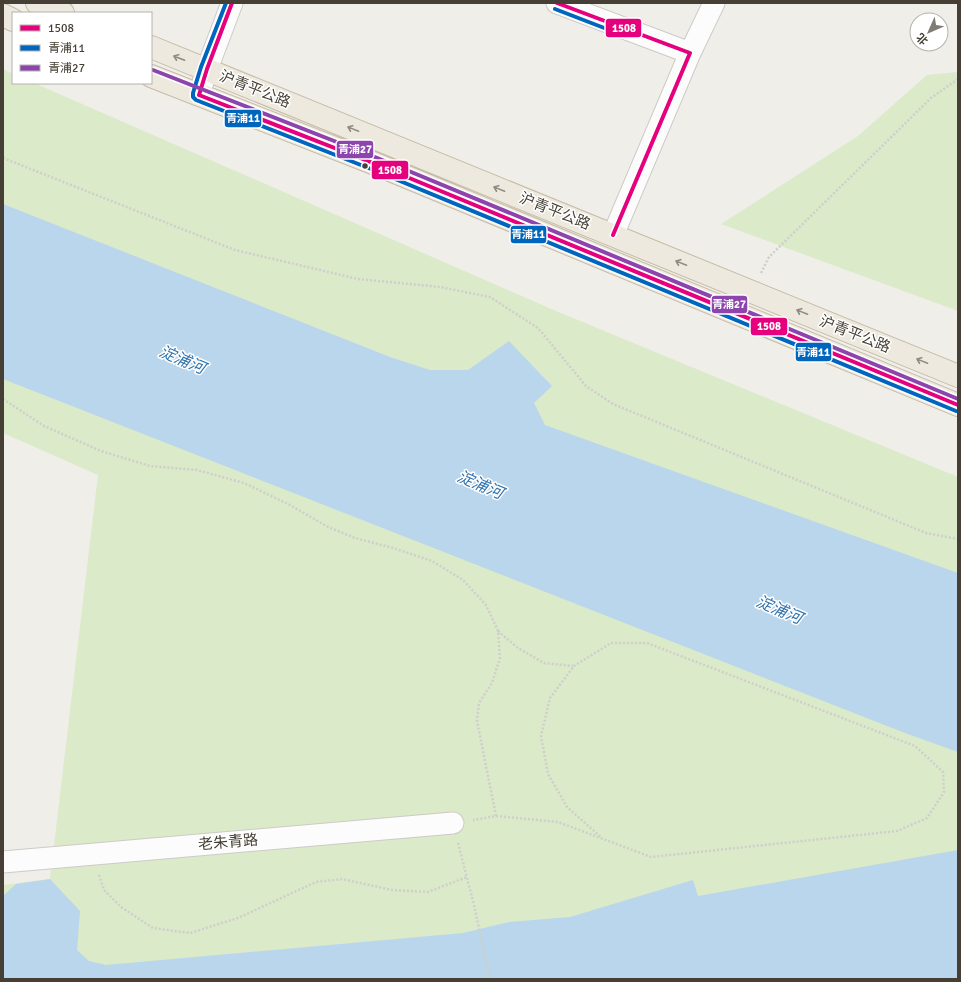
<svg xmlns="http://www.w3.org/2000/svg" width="961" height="982" font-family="Signika,'Noto Sans SC',sans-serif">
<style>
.green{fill:#dbeac9}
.water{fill:#bad6ec}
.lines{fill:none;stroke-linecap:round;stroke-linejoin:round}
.minor-casing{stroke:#cdcbc7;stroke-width:23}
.trunk-casing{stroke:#c6bba5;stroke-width:24}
.path{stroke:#d0ceca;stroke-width:2.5;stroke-dasharray:2 2;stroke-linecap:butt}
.minor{stroke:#fdfcfc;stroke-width:21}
.trunk{stroke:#eee9de;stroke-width:22}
.bus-1-casing{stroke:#fff;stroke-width:7}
.bus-2-casing{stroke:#fff;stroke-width:7}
.bus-3-casing{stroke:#fff;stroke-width:7}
.bus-1{stroke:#e5007d;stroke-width:4}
.bus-2{stroke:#0065bd;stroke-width:4}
.bus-3{stroke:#8e44ad;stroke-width:4}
.oneway{stroke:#918c81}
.bus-dot{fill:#453f35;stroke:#fff;stroke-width:1.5}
.labels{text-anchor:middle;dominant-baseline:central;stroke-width:3;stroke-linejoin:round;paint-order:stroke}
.street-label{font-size:15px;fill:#453f35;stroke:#fff}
.water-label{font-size:16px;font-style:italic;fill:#3274ad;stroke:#fff}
.line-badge{stroke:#fff;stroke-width:1.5}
.badge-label{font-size:11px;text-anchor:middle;font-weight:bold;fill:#fff}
</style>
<rect width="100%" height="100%" fill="#efeee9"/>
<path class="green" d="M3 69 13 74V83H34L556 311 958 477V979H3V885L50 879 98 475 3 433Z
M958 72V311L721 224 858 136 927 75Z"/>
<path class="water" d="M3 204 390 357 430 370H468L509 341 552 386 534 403 545 425 958 573V752L905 733 3 379Z
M958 850V979H3V896L16 884 50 879 80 911 77 950 89 961 106 965 463 933 509 922 570 917 693 880 698 896Z"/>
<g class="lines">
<g class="minor-casing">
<path id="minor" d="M557 3 690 53
M199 95 207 69 232 3
M613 235 690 53 714 3
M3 862 453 823"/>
</g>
<g class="trunk-casing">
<path id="trunk" d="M37 3 63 13
M3 15 13 20
M151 47 958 376
M151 76 373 163 958 405"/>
</g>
<path class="path" d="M3 158 235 250 358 279 440 287 490 297 538 328 586 386 613 404 926 533 958 539
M761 273 769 257 931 98 958 79
M3 399 44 426 101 451 150 466 197 470 244 483 290 505 328 527 355 538 393 548 432 561 463 580 486 605 498 631 500 658 492 683 479 703 477 721 496 816 473 820
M498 631 518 648 544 663 573 666
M496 816 558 822 651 857 897 831 927 818 944 792 943 772 915 746 647 643H611L574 666 550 698 541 736 548 774 567 807 602 838
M458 843 474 905 490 979
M99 875 104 890 121 907 153 928 190 933 238 918 316 882 342 879 392 890 428 892 467 877"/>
<use href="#minor" class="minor"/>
<use href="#trunk" class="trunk"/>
<g class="bus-1-casing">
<path id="bus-1" d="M557 3 690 53
M199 95 373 163 958 405
M199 95 207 69 232 3
M613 235 690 53"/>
</g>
<g class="bus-2-casing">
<path id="bus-2" d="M226 3 201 67 193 93V97L196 100 371 169 956 411
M555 9 625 36"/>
</g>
<g class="bus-3-casing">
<path id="bus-3" d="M153 70 375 157 958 399"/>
</g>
<use href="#bus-1" class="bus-1"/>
<use href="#bus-2" class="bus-2"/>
<use href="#bus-3" class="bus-3"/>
</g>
<defs><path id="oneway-shaft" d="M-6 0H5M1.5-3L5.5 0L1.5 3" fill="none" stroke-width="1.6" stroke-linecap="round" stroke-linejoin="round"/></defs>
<g class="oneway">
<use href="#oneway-shaft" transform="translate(179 58) rotate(-159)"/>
<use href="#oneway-shaft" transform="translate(353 129) rotate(-158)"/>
<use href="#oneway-shaft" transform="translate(499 189) rotate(-158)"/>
<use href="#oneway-shaft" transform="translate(681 263) rotate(-158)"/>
<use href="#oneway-shaft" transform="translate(802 312) rotate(-158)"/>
<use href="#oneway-shaft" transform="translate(922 361) rotate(-158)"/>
</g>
<circle class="bus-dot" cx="365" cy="166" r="3.5"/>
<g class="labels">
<g class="street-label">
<text transform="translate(255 89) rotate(22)">沪青平公路</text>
<text transform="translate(555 211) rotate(22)">沪青平公路</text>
<text transform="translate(855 334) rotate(22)">沪青平公路</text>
<text transform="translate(228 842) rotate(-5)">老朱青路</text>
</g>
<g class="water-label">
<text transform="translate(182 360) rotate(23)">淀浦河</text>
<text transform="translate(480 485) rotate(23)">淀浦河</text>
<text transform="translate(779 610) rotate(23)">淀浦河</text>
</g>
</g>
<g class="line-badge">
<rect x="605" y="18" width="37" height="20" rx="4" fill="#e5007d"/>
<rect x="224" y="109" width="38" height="19" rx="4" fill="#0065bd"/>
<rect x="336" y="140" width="38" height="19" rx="4" fill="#8e44ad"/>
<rect x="371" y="160" width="38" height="20" rx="4" fill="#e5007d"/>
<rect x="510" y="225" width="37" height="19" rx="4" fill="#0065bd"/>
<rect x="711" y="295" width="37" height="19" rx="4" fill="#8e44ad"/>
<rect x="750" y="317" width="38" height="19" rx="4" fill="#e5007d"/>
<rect x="795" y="342" width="37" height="20" rx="4" fill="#0065bd"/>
</g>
<g class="badge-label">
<text x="624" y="32">1508</text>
<text x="243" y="122">青浦11</text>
<text x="355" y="153">青浦27</text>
<text x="390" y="174">1508</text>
<text x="528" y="238">青浦11</text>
<text x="729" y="308">青浦27</text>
<text x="769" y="330">1508</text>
<text x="813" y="356">青浦11</text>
</g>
<rect width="961" height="982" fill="none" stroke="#453f35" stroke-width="8"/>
<rect x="12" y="12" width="140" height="72" fill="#ffffff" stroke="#b5b2ae"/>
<rect x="20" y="25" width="20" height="6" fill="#e5007d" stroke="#b5b2ae"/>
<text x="48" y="32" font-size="12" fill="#453f35">1508</text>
<rect x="20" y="45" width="20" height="6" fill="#0065bd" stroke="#b5b2ae"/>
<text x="48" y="52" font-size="12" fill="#453f35">青浦11</text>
<rect x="20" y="65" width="20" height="6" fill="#8e44ad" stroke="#b5b2ae"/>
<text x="48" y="72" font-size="12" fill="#453f35">青浦27</text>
<g transform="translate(929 32) rotate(225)"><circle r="19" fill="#ffffff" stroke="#b5b2ae"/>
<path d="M0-3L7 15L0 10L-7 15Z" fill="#807c74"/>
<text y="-6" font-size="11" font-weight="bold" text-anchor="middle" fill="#453f35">北</text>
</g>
</svg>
